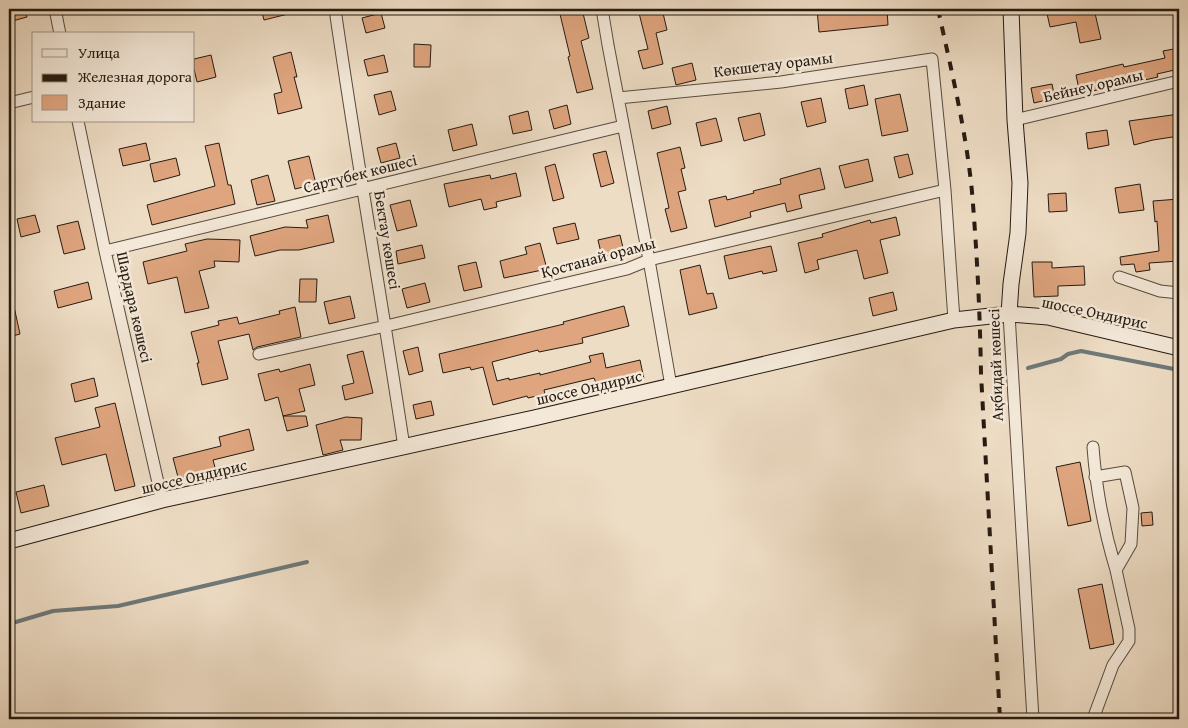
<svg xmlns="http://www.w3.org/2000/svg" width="1188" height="728" font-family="'Gentium Book Plus',serif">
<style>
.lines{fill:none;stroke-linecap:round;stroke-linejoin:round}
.stream{stroke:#6e797a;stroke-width:4}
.building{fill:#dfa57f;stroke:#251a11}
.street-casing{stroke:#574b3e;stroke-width:13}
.secondary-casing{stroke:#251a11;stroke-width:17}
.street{stroke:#f4e9d9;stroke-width:11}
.secondary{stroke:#f4e9d9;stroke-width:15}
.rail{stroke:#251a11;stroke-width:4;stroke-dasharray:9 9;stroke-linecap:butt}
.labels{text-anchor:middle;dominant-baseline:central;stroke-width:5;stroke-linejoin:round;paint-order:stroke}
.street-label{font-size:16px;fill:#251a11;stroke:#f4e9d9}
</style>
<rect width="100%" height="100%" fill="#eeddc5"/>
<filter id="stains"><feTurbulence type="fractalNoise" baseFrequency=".004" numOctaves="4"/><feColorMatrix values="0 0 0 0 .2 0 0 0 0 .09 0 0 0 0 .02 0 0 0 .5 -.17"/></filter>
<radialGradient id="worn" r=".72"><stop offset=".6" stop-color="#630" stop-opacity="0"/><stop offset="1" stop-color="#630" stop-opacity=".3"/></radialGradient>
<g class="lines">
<path class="stream" d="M1028 368 1061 359 1068 354 1081 351 1179 370
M9 624 53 611 118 606 307 562"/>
</g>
<path class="building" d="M9 9H25L27 17 9 22Z
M261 9H295L296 12 264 20Z
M565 9H582L589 38 581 41 593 89 577 93 568 57 570 56 559 10Z
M638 9H662L667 30 656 33 663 64 643 69 638 51 648 49Z
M817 9H887L888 25 819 32Z
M1046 9H1094L1101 39 1080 43 1076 22 1050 27Z
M381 13 385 28 366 33 362 18Z
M414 44 431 45 430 67H414Z
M1179 48V69L1157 74 1158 77 1140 81 1139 80 1080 94 1076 75 1123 64 1124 67 1165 58 1163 51Z
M291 52 297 77H294L302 108 278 114 274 94 282 92 273 57Z
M211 55 216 77 197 82 194 69V59Z
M384 55 388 72 368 76 364 60Z
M692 63 696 80 676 85 672 68Z
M1052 84 1055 98 1034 103 1031 88Z
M864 85 868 105 849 109 845 89Z
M391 91 396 110 379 115 374 95Z
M900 94 908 131 882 136 875 99Z
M821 98 826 122 807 127 801 102Z
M567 105 571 124 554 129 549 110Z
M667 106 671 124 652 129 648 111Z
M528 111 532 130 513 134 509 116Z
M760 113 765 135 744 141 738 118Z
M1179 114V136L1153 140 1134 145 1129 121Z
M716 118 722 141 701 146 696 123Z
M472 124 477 145 453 151 448 130Z
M1107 130 1109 145 1088 149 1086 133Z
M146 143 150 160 123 166 119 149Z
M219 143 228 185H231L235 204 152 225 147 205 215 186 205 146Z
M396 143 400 158 381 163 377 148Z
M680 147 685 168 681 169 686 190 678 192 687 228 671 232 665 209 669 208 657 153Z
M606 151 614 183 601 187 593 154Z
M908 154 913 174 899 178 894 157Z
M309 156 316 184 295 189 288 161Z
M176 158 180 175 154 182 150 164Z
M868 159 873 181 845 188 839 166Z
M555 164 564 198 553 201 545 167Z
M820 168 825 189 799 195 802 208 787 212 785 203 750 212 751 217 715 227 709 200 726 196 727 200 754 193 753 191 781 184 780 179Z
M516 173 521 196 496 202 497 207 484 210 481 199 449 207 444 184 490 175 491 179Z
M268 175 275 201 257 205 251 180Z
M1140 184 1144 210 1119 213 1115 188Z
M1066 193 1067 211 1049 212 1048 194Z
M1179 199V261L1149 263 1150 270 1136 272 1134 264 1121 265 1120 257 1159 251 1157 221 1155 222 1153 201Z
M410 200 417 226 397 231 390 205Z
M35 215 40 232 21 237 17 219Z
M328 215 334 242 299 250H280L255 256 250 236 285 227 308 228 306 220Z
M896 217 900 235 880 240 888 273 864 279 857 250 817 260 819 269 805 273 798 243 823 237 822 234 870 220 871 223Z
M78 221 85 249 64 254 57 226Z
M575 223 579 239 557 244 553 228Z
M620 235 624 252 602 257 598 240Z
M207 239 240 240 239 262 214 261 215 267 199 271 209 308 185 313 177 277 148 284 143 262 187 251 185 244Z
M540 243 547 269 504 278 500 261 527 254 525 247Z
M422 245 425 258 398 264 396 251Z
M771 246 777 271 763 274 762 271 729 279 724 256Z
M476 262 482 287 464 291 458 266Z
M1032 262H1052V268L1084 266 1085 285 1058 286V296L1034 297Z
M700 265 707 294 713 293 717 308 689 315 680 270Z
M300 279H317L316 302H299Z
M88 282 92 299 58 308 54 291Z
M425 283 430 302 407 308 402 289Z
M893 292 897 310 873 316 869 298Z
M350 296 355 318 329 324 324 302Z
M9 302H13L20 334 9 337Z
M624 306 629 326 582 338 583 343 539 352 538 350 492 362 497 381 509 378V380L540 373V375L591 362 589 356 603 353 606 368 640 360 644 379 627 384 625 376 596 383 594 378 544 390 545 394 528 398 527 396 493 405 483 367 471 370 470 367 443 373 439 354 564 324 563 322Z
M295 307 301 337 257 347 253 350 249 334 218 341 228 379 202 385 197 363H199L191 332 219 325 218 321 237 317 239 324 280 314 279 311Z
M418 347 423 371 409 375 403 351Z
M363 351 373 393 345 400 342 386 354 383 347 355Z
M310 364 315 385 299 389 305 411 283 416H306L308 426 287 431 278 397 265 401 258 374 279 369 280 372Z
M94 378 98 396 75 402 71 384Z
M431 401 434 415 416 419 413 405Z
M115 403 135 486 115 491 106 454 62 465 55 438 100 427 95 408Z
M346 417 362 418 361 440H340L343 450 323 455 316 425Z
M249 429 254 450 213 460 216 471 179 481 173 458 221 446 219 437Z
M1080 462 1091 521 1068 526 1056 467Z
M44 485 49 506 21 513 16 492Z
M1152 512 1153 525 1142 526 1141 513Z
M1102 584 1114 644 1090 649 1078 589Z"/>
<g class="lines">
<g class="street-casing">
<path id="street" d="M55 9 60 34
M335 9C356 155 382 301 404 447
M602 9 608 45 649 260 671 386
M618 98 781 82 932 59 945 190 954 320
M9 103 34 97
M1015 120 1179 81
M78 121 105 251 162 500
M105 251 623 126
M1119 277 1160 291 1179 293
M1009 314 1033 719
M259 354 386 326 627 269 649 260 945 190
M1093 447C1096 489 1104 530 1116 570
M1093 719 1113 665 1129 641V629L1116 570 1131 544 1133 508 1125 472 1095 477"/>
</g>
<g class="secondary-casing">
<path id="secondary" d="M1009 314 1011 284 1018 233 1020 183 1015 120 1011 9
M9 541 162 500 534 418 954 320 1009 314 1048 317 1179 348"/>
</g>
<use href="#street" class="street"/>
<use href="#secondary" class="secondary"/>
<path class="rail" d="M938 9C951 69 966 130 972 192 977 252 980 313 981 374L1000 719"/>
</g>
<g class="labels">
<g class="street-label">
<text transform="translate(773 64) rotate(-7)">Көкшетау орамы</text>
<text transform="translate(1093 85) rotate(-13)">Бейнеу орамы</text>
<text transform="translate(360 173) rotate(-14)">Сартүбек көшесі</text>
<text transform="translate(388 240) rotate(81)">Бектау көшесі</text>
<text transform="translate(598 257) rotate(-15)">Қостанай орамы</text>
<text transform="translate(135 307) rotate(77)">Шардара көшесі</text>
<text transform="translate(1095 312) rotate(12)">шоссе Ондирис</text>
<text transform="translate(995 365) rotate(-92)">Ақбидай көшесі</text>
<text transform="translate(589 387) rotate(-13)">шоссе Ондирис</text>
<text transform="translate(194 476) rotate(-13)">шоссе Ондирис</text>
</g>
</g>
<rect width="1188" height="728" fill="none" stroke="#eeddc5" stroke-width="30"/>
<rect x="10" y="10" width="1168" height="708" fill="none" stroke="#251a11" stroke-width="2.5"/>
<rect x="15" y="15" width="1158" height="698" fill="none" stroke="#251a11"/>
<rect x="32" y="32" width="162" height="90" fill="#f4e9d9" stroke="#a19689"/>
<rect x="42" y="49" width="25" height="8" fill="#f4e9d9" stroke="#a19689"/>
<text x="78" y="58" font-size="15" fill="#251a11">Улица</text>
<rect x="42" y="74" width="25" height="8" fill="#251a11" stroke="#a19689"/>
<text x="78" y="82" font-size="15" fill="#251a11">Железная дорога</text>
<rect x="42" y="95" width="25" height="15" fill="#dfa57f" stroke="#a19689"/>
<text x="78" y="108" font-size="15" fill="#251a11">Здание</text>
<rect width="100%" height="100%" filter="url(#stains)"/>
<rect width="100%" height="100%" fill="url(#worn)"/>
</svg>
